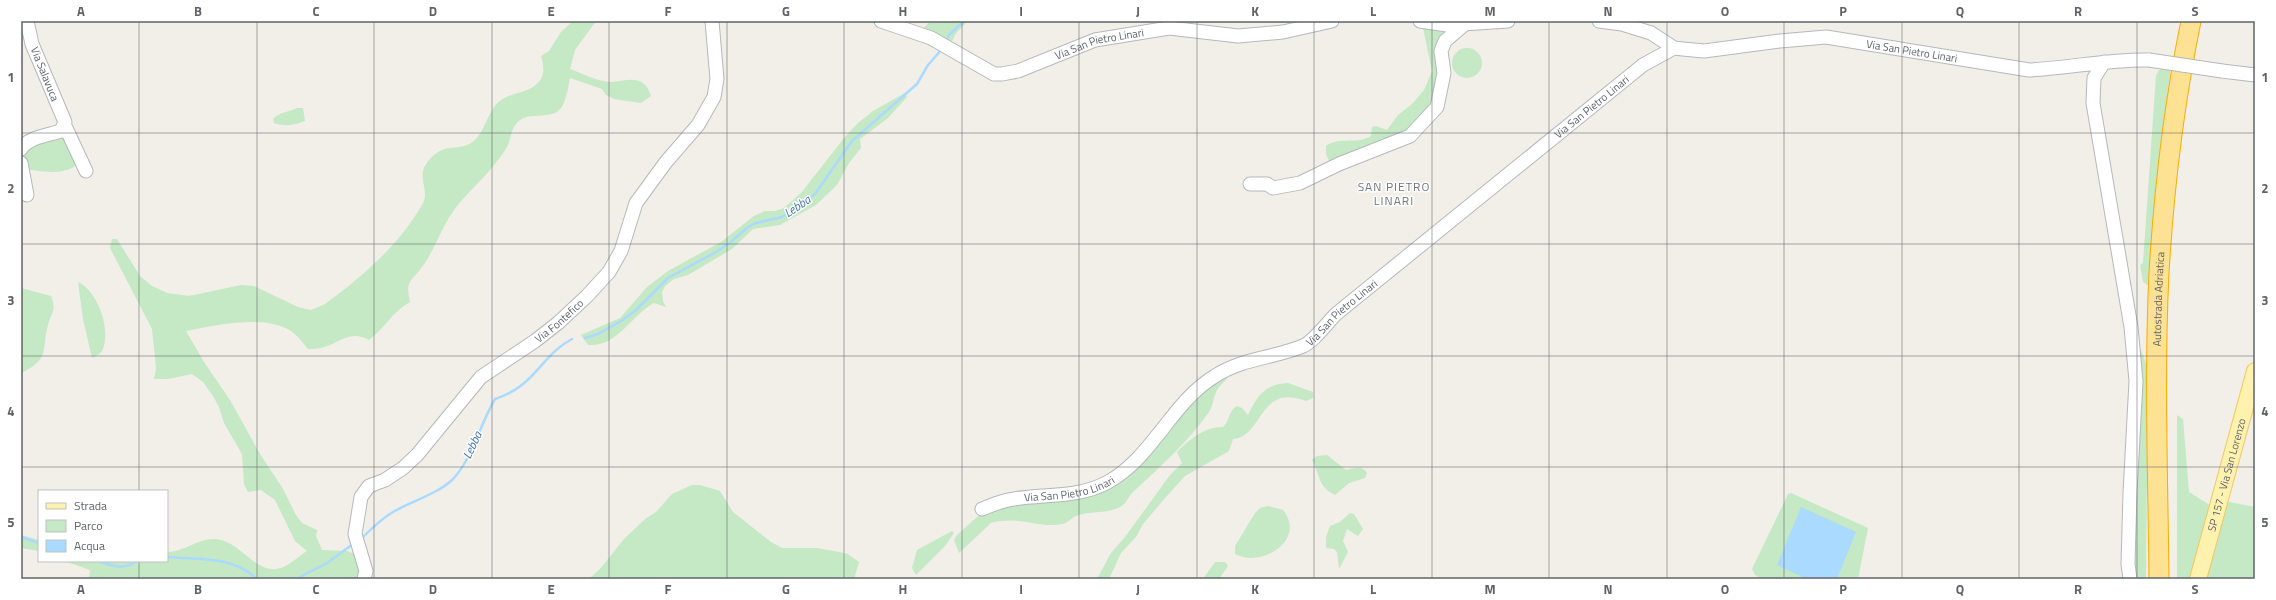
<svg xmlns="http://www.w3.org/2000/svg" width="2276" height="600" font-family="'Titillium Web',sans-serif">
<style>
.green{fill:#c5e8c5}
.water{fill:#aadaff}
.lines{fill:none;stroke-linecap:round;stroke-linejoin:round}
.stream{stroke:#aadaff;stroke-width:2.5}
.minor-casing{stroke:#b5b8bc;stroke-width:15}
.major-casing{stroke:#f2c960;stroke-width:18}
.highway-casing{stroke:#f9ab00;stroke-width:21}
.minor{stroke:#fff;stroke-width:13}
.major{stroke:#fff2af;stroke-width:16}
.highway{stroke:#fde293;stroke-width:19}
.minor-bridge-casing{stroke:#b5b8bc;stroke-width:15;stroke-linecap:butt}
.minor-bridge{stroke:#fff;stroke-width:13}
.grid{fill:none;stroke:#5f6368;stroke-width:1;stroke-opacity:0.55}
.labels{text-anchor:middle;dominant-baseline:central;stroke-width:3;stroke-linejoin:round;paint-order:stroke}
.street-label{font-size:11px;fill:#5f6368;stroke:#fff}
.neighbourhood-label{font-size:12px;letter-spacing:1px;fill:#70757a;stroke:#fff}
.water-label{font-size:12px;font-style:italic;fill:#4174aa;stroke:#fff}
.neatline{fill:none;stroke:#5f6368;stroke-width:1.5}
.grid-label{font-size:13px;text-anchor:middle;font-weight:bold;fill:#5f6368}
</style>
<rect width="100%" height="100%" fill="#f1efe8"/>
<path class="green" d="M573 21H596L575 50 570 69C581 73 592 79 603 81 621 86 642 68 651 96L641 103 614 99 606 95 602 89 570 78C568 87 567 96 563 105 554 123 528 109 517 123 511 129 511 138 508 145 497 166 472 188 457 206 442 224 436 249 422 267 418 273 412 277 409 284 407 290 409 296 410 302 393 311 384 329 369 340 345 327 336 351 308 349 303 343 297 335 291 331 265 314 215 325 186 331L204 362 230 400 260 454 283 489 296 515 302 523 317 530 316 536 322 550 347 551 357 555 361 565 359 579H89L90 570 64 561H167V552C184 552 197 539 214 539 240 539 255 576 281 568 290 565 299 556 307 551L295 541 275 500 261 490 248 492 244 484 242 454 224 423 219 407 213 396 203 382 192 374 168 379H154L156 368 152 329 110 248 112 239H117L140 276 152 286 167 293 189 296 241 285 254 286 298 307 311 310 325 304C362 277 398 246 422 205 433 187 408 174 438 152 447 146 457 149 467 145 485 139 486 110 501 100 514 91 531 94 541 79 545 72 543 63 541 56L549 51 561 32Z
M930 21H968L956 33 951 43 921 31Z
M1423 28 1452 30 1441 67 1435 106 1407 133 1331 166 1326 154V146C1339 136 1357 145 1371 136L1372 127 1376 126 1387 130 1398 115 1412 104 1424 90 1432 71Z
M1452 63a15 15 0 1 1 30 0a15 15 0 1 1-30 0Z
M2171 65 2162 140 2149 286 2143 282 2140 265 2143 263 2156 75 2161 68Z
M905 93 907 97 888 118 860 139 861 148 849 163 837 185 816 205 780 225 753 229 732 249 688 275 674 279 665 286 662 292 663 301 666 307 654 303C631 315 618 347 588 345L581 335 620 318 647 287 668 271 721 242 754 216 765 211H775L784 208 801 193 845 137 858 123 873 111Z
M297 108H303L305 121C295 125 285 127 274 123L273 119C279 112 289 112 297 108Z
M67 131 79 162C68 177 40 171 24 169L23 153 24 148Z
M78 282C98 291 112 331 102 351 100 354 96 356 92 358L83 319Z
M21 288 51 296C57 312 51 312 48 325 41 350 51 359 21 373Z
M2138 347 2141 350 2148 368 2146 579H2131Z
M1231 374C1227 379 1220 385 1217 390 1213 398 1214 404 1209 412 1188 442 1160 467 1134 491 1129 495 1127 502 1123 505 1109 515 1091 510 1076 516 1071 518 1068 523 1063 524 1039 529 1019 515 991 523L959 553 954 540 957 535 986 509 1109 483 1190 397Z
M1288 383 1313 392V398L1306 401C1258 383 1264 436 1233 439L1229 451 1185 476 1165 498 1143 524 1136 537 1121 553 1109 579H1097L1111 553 1125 537 1170 475 1182 463 1177 452C1190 439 1204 427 1223 427 1230 421 1228 411 1237 406L1242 408 1248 415C1257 396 1265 384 1288 383Z
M2177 415 2183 419 2189 492 2213 507 2195 579H2177Z
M1327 455 1346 470C1354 468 1362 465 1367 473L1365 478 1349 483 1335 495C1317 486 1321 476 1312 460L1317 456Z
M692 485H700L720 491 733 512 771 542 782 548H817L839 552 848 554 859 562 854 579H589L600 569 624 539 645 519 656 512 672 494Z
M1791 493 1868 528 1858 579H1762L1755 575 1752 569 1788 494Z
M2224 501 2255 507V579H2203Z
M1268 506 1283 510C1307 539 1262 569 1235 554V546L1255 513 1260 508Z
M1350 513 1354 514 1363 529 1358 536 1347 529 1343 541 1348 552 1339 569 1337 552 1334 549 1326 548V537L1330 526 1340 522Z
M952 531 954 533 945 546 916 575 912 568 917 550Z
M21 535 39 540V551L21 548Z
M1215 562H1225L1228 566 1219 579H1203Z"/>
<path class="water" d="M1801 507 1856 532 1837 579H1807L1777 565Z"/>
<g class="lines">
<path class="stream" d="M946 41 949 35 964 21
M585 338 598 334 621 321 635 311 668 278 716 252 731 242 748 227 756 223 782 217 800 206 815 194 852 141 917 84 928 65 942 49
M21 537 39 543
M361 539C371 529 381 519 393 512 412 501 437 494 452 480 472 460 480 424 495 399 536 386 541 355 572 339
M167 557C199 560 232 555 257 579
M98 561C114 566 122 571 137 561
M296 579 327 563 353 544"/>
<g class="minor-casing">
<g id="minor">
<path id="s1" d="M881 21 931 38 994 74H1002L1018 71 1095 40 1169 28 1238 36 1283 32 1332 21"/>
<path d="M1420 21 1447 25 1508 21"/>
<path id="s2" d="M1599 21 1622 24 1651 33 1674 48 1683 49 1704 51 1780 41 1826 37 2029 70C2070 68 2109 59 2149 60"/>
<path d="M2104 62 2094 78 2093 103 2131 327 2136 381 2130 493 2128 564 2130 579"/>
<path d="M2222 71 2255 75"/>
<path d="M65 126 86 171"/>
<path d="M21 149C28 137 49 135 61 131L65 122 32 44 27 21"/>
<path d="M21 163 27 195"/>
<path d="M1250 184H1267L1273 188 1300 183 1339 164 1410 136 1437 107 1444 73 1441 51 1445 41 1466 23"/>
<path id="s3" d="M982 509C992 505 1003 500 1014 499 1045 494 1079 498 1108 482 1152 458 1172 402 1215 376 1243 358 1274 358 1303 346 1313 342 1328 322 1336 314L1643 65 1674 48"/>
<path id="s4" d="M364 579 366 571 355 534 361 497 369 486 385 480 403 468 417 455 481 377 535 341 558 323 587 296 609 272 621 251 636 203 666 162 698 125 714 97 717 79 712 21"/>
</g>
</g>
<g class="major-casing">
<g id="major">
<path id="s5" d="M2198 579 2255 371"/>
</g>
</g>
<g class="highway-casing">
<g id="highway">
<path id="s6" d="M2159 579C2158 477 2154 375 2159 273 2164 188 2174 104 2191 21"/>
</g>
</g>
<use href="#minor" class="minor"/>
<use href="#major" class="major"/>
<use href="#highway" class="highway"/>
<g class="minor-bridge-casing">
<path id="minor-bridge" d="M2149 60 2222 71"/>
</g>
<use href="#minor-bridge" class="minor-bridge"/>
</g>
<path class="grid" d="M139 21V491M257 21V579M374 21V579M492 21V579M609 21V579M727 21V579M844 21V579M962 21V579M1079 21V579M1197 21V579M1314 21V579M1432 21V579M1549 21V579M1667 21V579M1784 21V579M1902 21V579M2019 21V579M2137 21V579M21 133H2255M21 244H2255M21 356H2255M21 467H2255M139 561V579"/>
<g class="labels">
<g class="street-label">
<text stroke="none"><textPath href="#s1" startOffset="236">Via San Pietro Linari</textPath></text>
<text stroke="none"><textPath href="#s2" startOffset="321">Via San Pietro Linari</textPath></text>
<text transform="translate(45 74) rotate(68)">Via Salavuca</text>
<text stroke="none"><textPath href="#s3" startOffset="750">Via San Pietro Linari</textPath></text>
<text stroke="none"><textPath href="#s6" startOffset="280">Autostrada Adriatica</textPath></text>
<text stroke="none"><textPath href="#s3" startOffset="426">Via San Pietro Linari</textPath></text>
<text stroke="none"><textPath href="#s4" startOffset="353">Via Fontefico</textPath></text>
<text stroke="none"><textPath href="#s5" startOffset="108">SP 157 - Via San Lorenzo</textPath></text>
<text stroke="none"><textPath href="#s3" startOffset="90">Via San Pietro Linari</textPath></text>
</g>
<g class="neighbourhood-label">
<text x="1394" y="186">SAN PIETRO<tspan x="1394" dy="14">LINARI</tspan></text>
</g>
<g class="water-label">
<text transform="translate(797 206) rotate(-34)">Lebba</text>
<text transform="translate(472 445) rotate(-65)">Lebba</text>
</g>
</g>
<rect width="2276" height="600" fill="none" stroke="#ffffff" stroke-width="44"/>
<rect x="38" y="490" width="130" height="72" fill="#ffffff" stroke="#bfc1c3"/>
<rect x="46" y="503" width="20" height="6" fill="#fff2af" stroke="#bfc1c3"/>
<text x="74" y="510" font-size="12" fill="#5f6368">Strada</text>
<rect x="46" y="520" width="20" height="12" fill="#c5e8c5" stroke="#bfc1c3"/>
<text x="74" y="530" font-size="12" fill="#5f6368">Parco</text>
<rect x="46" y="540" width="20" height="12" fill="#aadaff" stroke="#bfc1c3"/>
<text x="74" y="550" font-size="12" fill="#5f6368">Acqua</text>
<rect x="22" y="22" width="2232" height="556" class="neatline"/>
<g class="grid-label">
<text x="81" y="16">A</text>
<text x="198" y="16">B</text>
<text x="316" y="16">C</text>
<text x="433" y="16">D</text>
<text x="551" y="16">E</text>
<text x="668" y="16">F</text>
<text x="786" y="16">G</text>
<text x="903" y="16">H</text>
<text x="1021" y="16">I</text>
<text x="1138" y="16">J</text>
<text x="1255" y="16">K</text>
<text x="1373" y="16">L</text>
<text x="1490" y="16">M</text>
<text x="1608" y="16">N</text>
<text x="1725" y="16">O</text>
<text x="1843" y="16">P</text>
<text x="1960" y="16">Q</text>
<text x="2078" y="16">R</text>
<text x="2195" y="16">S</text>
<text x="11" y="82">1</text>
<text x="2265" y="82">1</text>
<text x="11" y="193">2</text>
<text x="2265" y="193">2</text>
<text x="11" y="305">3</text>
<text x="2265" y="305">3</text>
<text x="11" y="416">4</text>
<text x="2265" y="416">4</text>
<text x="11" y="527">5</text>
<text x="2265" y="527">5</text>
<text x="81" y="594">A</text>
<text x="198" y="594">B</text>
<text x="316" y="594">C</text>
<text x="433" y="594">D</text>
<text x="551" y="594">E</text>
<text x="668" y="594">F</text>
<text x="786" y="594">G</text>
<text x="903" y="594">H</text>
<text x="1021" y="594">I</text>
<text x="1138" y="594">J</text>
<text x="1255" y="594">K</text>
<text x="1373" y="594">L</text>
<text x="1490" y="594">M</text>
<text x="1608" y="594">N</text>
<text x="1725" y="594">O</text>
<text x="1843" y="594">P</text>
<text x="1960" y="594">Q</text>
<text x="2078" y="594">R</text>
<text x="2195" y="594">S</text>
</g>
</svg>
